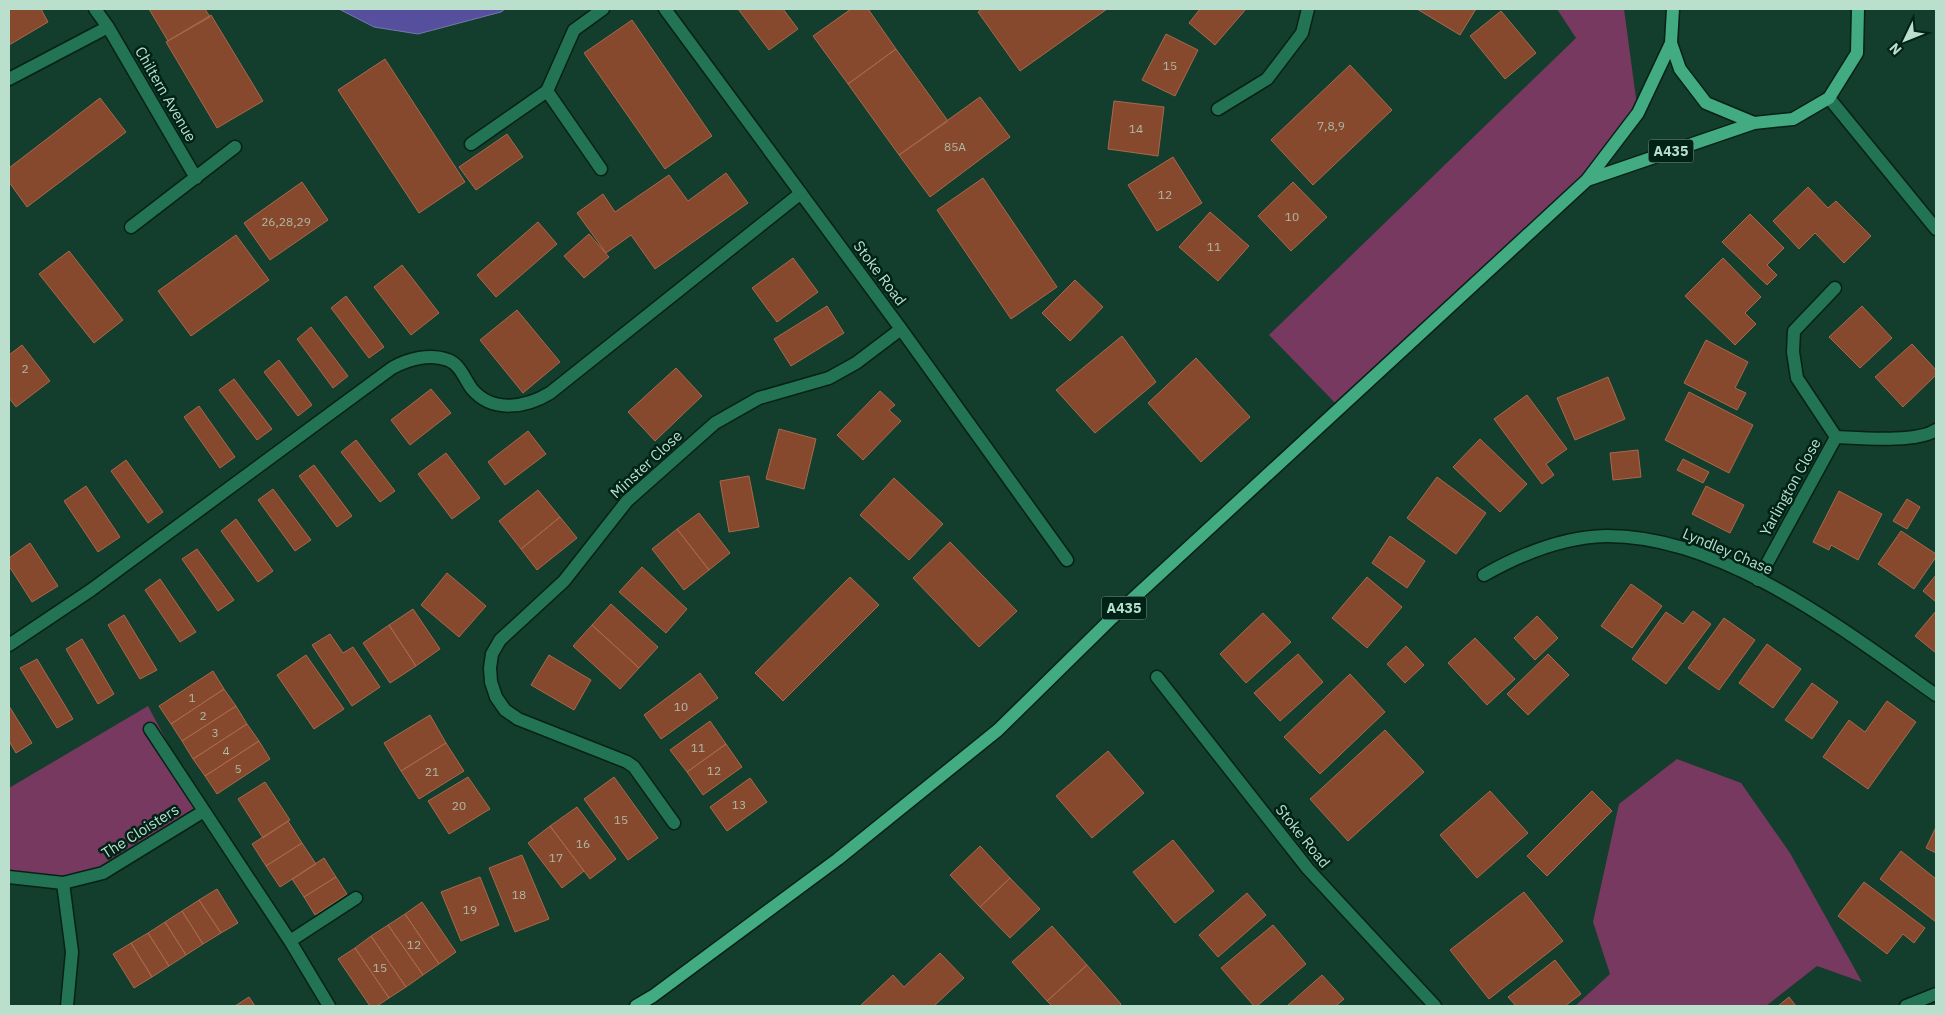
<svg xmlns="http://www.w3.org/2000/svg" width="1945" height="1015" font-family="'IBM Plex Sans',sans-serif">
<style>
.green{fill:#783960}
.water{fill:#554f9d;stroke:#737aab}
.building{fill:#87492e;stroke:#a9684c}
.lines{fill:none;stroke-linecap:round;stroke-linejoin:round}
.minor-casing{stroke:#082117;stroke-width:15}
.major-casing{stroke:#082117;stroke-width:15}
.minor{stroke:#227455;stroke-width:12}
.major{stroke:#42ab82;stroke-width:12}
.labels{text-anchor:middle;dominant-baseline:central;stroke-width:5;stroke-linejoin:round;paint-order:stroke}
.number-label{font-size:12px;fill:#adbaa5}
.shield{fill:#012216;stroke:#82a696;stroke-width:1}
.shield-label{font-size:14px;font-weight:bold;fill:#badfcd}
.street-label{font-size:15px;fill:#badfcd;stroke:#012216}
</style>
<rect width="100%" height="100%" fill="#133d2c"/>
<path class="green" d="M1557 9H1624L1638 113 1587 180 1340 408 1269 335 1576 38Z
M148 706 204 811 103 873 63 883 9 877V788Z
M1677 759 1741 783 1790 853 1862 982 1817 966 1766 1006H1575L1610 974 1593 922 1619 804Z"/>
<path class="water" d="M339 9H505L501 12 418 34 374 27Z"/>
<path class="building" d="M9 9H41L48 22 9 45Z
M149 9H205L210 17 168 41Z
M738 9H783L798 29 769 50Z
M851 9H868L896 49 848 84 813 36Z
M982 9H1107L1020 71 978 12Z
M1200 9H1246L1215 45 1189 23Z
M1417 9H1476L1460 35Z
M1501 11 1536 53 1505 79 1470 36Z
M211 15 263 101 217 128 166 42Z
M632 20 712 136 665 169 584 53Z
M1166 34 1198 50 1175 96 1142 80Z
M896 49 948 121 899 155 848 84Z
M385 59 465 182 419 213 338 90Z
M1350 65 1392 110 1313 185 1271 140Z
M980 97 1010 137 930 197 899 155Z
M100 98 126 132 27 207 9 182V168Z
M1114 101 1164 107 1158 156 1108 149Z
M507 134 523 157 476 190 459 167Z
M1173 157 1202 203 1157 231 1128 185Z
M726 173 748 203 655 269 631 235 606 253 577 213 603 194 615 212 669 175 688 201Z
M983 178 1057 287 1011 319 937 210Z
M302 182 328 220 270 260 244 223Z
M1293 182 1327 217 1291 251 1258 216Z
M1808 187 1828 208 1836 201 1871 236 1844 263 1815 233 1799 249 1773 221Z
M1210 212 1249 246 1218 281 1179 247Z
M1750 214 1784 248 1767 265 1777 275 1767 285 1722 242Z
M538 222 557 244 496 297 477 275Z
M589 234 609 257 584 278 564 256Z
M236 235 269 280 191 336 158 291Z
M69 251 123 320 94 343 39 274Z
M793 258 818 292 777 322 752 288Z
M1723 258 1761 297 1745 313 1756 324 1735 345 1685 296Z
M402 265 439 313 411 335 374 287Z
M1075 280 1103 307 1070 341 1042 313Z
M346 296 384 347 369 358 331 308Z
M827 306 844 333 791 366 774 339Z
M1862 306 1892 338 1860 368 1829 337Z
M517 310 560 362 523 393 480 340Z
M311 327 348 376 333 388 297 339Z
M1122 336 1156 382 1095 433 1056 390Z
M1706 340 1748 362 1735 388 1746 393 1737 410 1684 383Z
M1912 344 1936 370V375L1903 407 1875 377Z
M22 345 50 381 16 407 9 398V355Z
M1196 358 1250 417 1201 462 1148 403Z
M279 360 312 405 298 416 264 372Z
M676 368 702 396 655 441 628 412Z
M1608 377 1625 419 1575 440 1557 398Z
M234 379 272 429 257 440 219 390Z
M431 389 451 413 410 445 391 420Z
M880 391 895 405 889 410 901 421 863 460 837 435Z
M1689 392 1753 425 1729 473 1665 440Z
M1527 395 1567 449 1546 464 1554 475 1542 484 1494 419Z
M199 406 235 457 220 468 184 417Z
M779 429 816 439 804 489 766 479Z
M528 431 546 454 505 485 488 462Z
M1480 439 1527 484 1500 512 1453 467Z
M356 440 395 491 380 502 341 452Z
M1638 450 1641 477 1613 480 1610 453Z
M446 453 480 498 452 519 418 474Z
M1683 459 1709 472 1703 483 1677 470Z
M126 460 163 512 148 523 111 471Z
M314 465 352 516 337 527 299 476Z
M749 476 759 527 729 532 720 481Z
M1437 477 1486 513 1456 554 1407 518Z
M894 478 943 524 909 560 860 515Z
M86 486 120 537 98 552 64 501Z
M1706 486 1744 505 1730 533 1692 514Z
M273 489 311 540 295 551 258 500Z
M538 490 560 517 521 549 499 521Z
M1839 491 1882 514 1858 560 1831 545 1829 550 1813 542Z
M1907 499 1920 507 1907 529 1893 521Z
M699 513 730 553 709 570 677 529Z
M560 517 577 538 537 570 521 549Z
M236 519 273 571 258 582 221 531Z
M677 529 709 570 684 590 652 549Z
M1901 531 1936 554V557L1914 589 1878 564Z
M1390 536 1425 561 1407 588 1372 563Z
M950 542 1017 611 979 647 913 578Z
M30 543 58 586 32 602 9 566V558Z
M197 549 234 600 218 611 182 559Z
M642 567 687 609 666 633 619 592Z
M447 573 486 606 459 637 421 605Z
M1936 575V602L1923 591Z
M850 577 879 605 783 701 755 673Z
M1367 577 1402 607 1367 648 1332 618Z
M160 579 196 632 180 642 145 590Z
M1631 584 1662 606 1632 648 1601 626Z
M611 604 658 647 639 668 592 625Z
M413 609 440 649 416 666 389 625Z
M1693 611 1711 624 1666 684 1632 659 1666 612 1683 624Z
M1936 611V653L1915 636Z
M1263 613 1291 642 1246 683 1220 654Z
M124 615 157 670 140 679 108 625Z
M1537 616 1558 638 1535 660 1514 638Z
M1724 618 1755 640 1719 690 1688 668Z
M389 625 416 666 390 683 363 643Z
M592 625 639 668 620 689 573 646Z
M330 634 343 653 353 647 380 687 352 706 312 645Z
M1475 638 1515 679 1487 705 1448 663Z
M82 639 114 694 98 704 66 649Z
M1767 644 1801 669 1773 708 1739 683Z
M1406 646 1424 665 1405 683 1387 664Z
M1298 654 1323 682 1280 721 1254 693Z
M1548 654 1569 675 1528 715 1507 694Z
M306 655 344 709 314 729 277 675Z
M549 655 591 680 574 710 531 685Z
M37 659 73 719 57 728 20 668Z
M213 671 224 689 171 724 159 706Z
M700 673 718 698 661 739 644 715Z
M1350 674 1385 712 1320 774 1284 737Z
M1812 683 1838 702 1812 739 1785 720Z
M224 689 236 706 182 741 171 724Z
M1887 701 1916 722 1868 789 1823 757 1849 720 1865 732Z
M9 706 32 743 16 753 9 741Z
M236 706 247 724 193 759 182 741Z
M430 715 446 743 401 771 384 743Z
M710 721 726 744 687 772 670 750Z
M247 724 259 741 205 776 193 759Z
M1385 730 1424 772 1348 841 1310 799Z
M259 741 270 759 217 794 205 776Z
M446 743 464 771 419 799 401 771Z
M726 744 742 767 703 795 687 772Z
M1108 751 1144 793 1092 838 1056 796Z
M468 777 490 809 449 834 428 801Z
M614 777 658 838 628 860 584 799Z
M750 778 767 802 727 831 710 807Z
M265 782 290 820 263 838 238 799Z
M1490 791 1528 833 1477 878 1440 835Z
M1592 791 1612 811 1547 876 1527 856Z
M577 807 616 859 590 879 550 826Z
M288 821 302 843 266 866 252 844Z
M550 826 584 871 562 888 528 843Z
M1936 827V853L1926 848Z
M1173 840 1214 891 1175 923 1133 872Z
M302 843 316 864 280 887 266 866Z
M980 846 1010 878 980 907 950 875Z
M1901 851 1936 879V922L1880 879Z
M522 855 549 919 515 932 489 868Z
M324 858 336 877 304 897 292 879Z
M336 877 347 894 315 915 304 897Z
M480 877 499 925 461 941 441 892Z
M1010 878 1040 909 1010 938 980 907Z
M1864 882 1925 928 1914 943 1903 934 1887 954 1838 916Z
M217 889 238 923 221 933 199 900Z
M1524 892 1563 941 1489 999 1450 950Z
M1247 893 1266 915 1218 957 1199 935Z
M199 900 221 933 203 944 182 911Z
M422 902 456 952 439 964 405 914Z
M182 911 203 944 186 955 165 922Z
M405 914 439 964 423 975 388 925Z
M165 922 186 955 169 966 148 933Z
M388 925 423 975 406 987 371 936Z
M1273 925 1306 964 1257 1006H1254L1221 968Z
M1052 926 1087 965 1047 1001 1012 962Z
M148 933 169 966 152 977 131 943Z
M371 936 406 987 389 998 355 948Z
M131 943 152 977 134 988 113 954Z
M355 948 389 998 377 1006H370L338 959Z
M940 953 964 978 934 1006H860L893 975 904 987Z
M1555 960 1581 994 1565 1006H1516L1508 997Z
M1087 965 1121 1004 1119 1006H1052L1047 1001Z
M1322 975 1344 999 1336 1006H1287Z
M249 997 255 1006H235Z
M1789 997 1796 1006H1778Z"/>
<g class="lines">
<g class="minor-casing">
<path id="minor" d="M95 9 108 27 196 178
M665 9 901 329 1067 560
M9 79 108 27
M547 91 601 169
M1829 98 1936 229
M1218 109 1267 79 1302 33 1308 9
M471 144 547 91 574 30 603 9
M131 227 235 147
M1835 288 1794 331 1793 352 1797 378 1836 437C1860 438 1917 443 1936 430
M1484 575C1521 554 1562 537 1606 536 1722 535 1844 630 1936 695
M1758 580 1836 437
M9 645 91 590 392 368C408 359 430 353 448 360 460 364 465 380 472 389 493 414 527 407 550 393L801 193
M1157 677 1308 869 1435 1006
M150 729 290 941 329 1006
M674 823 634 767 627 762 518 719 505 710 496 697 491 682 490 668 492 654 500 640 564 581 627 501 715 423 759 398 829 378 856 363 901 329
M9 877 63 883 103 873 204 811
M63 883 72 952 67 1006
M290 941 356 898
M1906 1006 1936 994"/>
</g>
<g class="major-casing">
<path id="major" d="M1673 9 1671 43 1680 69 1706 103 1754 123
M1587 180 1754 123 1793 119 1829 98 1857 53 1858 9
M636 1006 653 996 838 859 998 730 1112 618 1587 180 1638 113 1671 43"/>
</g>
<use href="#minor" class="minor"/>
<use href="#major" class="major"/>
</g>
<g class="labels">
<g class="number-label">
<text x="1170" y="65">15</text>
<text x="1331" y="125">7,8,9</text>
<text x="1136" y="128">14</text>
<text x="955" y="146">85A</text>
<text x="1165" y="194">12</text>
<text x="1292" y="216">10</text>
<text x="286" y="221">26,28,29</text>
<text x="1214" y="246">11</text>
<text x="25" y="368">2</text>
<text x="192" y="697">1</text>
<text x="681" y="706">10</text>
<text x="203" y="715">2</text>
<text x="215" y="732">3</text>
<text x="698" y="747">11</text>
<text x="226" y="750">4</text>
<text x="238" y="768">5</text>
<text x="714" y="770">12</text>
<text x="432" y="771">21</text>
<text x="739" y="804">13</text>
<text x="459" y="805">20</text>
<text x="621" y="819">15</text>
<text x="583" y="843">16</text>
<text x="556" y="857">17</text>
<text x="519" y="894">18</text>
<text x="470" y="909">19</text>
<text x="414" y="944">12</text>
<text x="380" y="967">15</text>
</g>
<g class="shield">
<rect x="1648.5" y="139.5" width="45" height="23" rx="4"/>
<rect x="1101.5" y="596.5" width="45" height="23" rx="4"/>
</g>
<g class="shield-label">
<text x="1671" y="151">A435</text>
<text x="1124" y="608">A435</text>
</g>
<g class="street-label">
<text transform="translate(166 94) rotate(60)">Chiltern Avenue</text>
<text transform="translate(880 273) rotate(53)">Stoke Road</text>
<text transform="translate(646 464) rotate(-43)">Minster Close</text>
<text transform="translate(1790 487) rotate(-61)">Yarlington Close</text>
<text transform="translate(1728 551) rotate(23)">Lyndley Chase</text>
<text transform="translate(140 831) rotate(-32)">The Cloisters</text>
<text transform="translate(1303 836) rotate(51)">Stoke Road</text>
</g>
</g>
<rect width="1945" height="1015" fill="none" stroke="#badfcd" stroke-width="20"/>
<g transform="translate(1905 40) rotate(227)" stroke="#012216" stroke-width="4" paint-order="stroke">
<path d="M0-4L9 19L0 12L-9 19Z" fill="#badfcd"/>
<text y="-8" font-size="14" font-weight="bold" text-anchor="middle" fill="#badfcd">N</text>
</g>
</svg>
